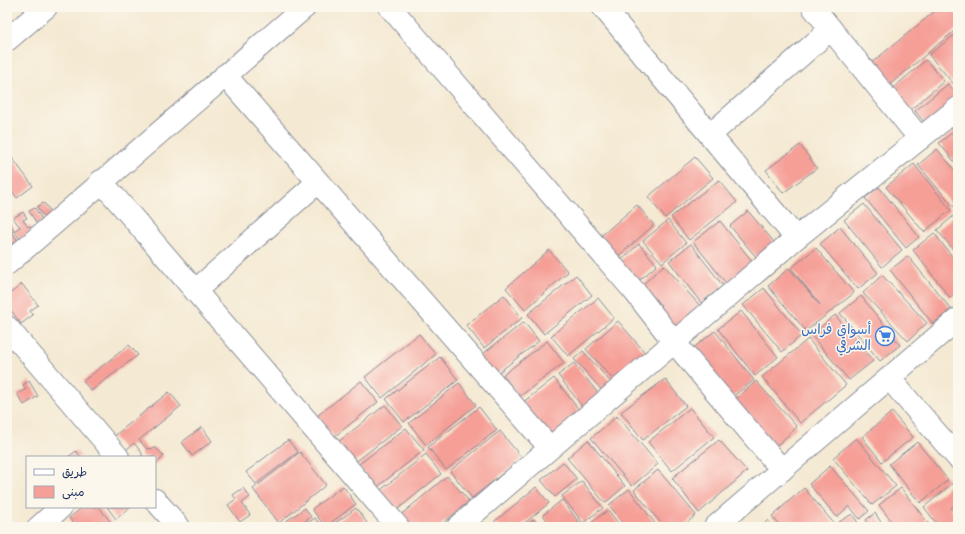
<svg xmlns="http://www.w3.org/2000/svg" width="965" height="534" font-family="'Playpen Sans','Playpen Sans Arabic',sans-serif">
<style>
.building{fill:#f59f97}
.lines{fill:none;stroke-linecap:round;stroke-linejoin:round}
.minor-casing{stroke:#888c98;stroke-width:24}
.minor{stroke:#fff;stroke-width:22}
.labels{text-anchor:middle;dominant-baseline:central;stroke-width:3;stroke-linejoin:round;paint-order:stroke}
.shop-label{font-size:14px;fill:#366cbe;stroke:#fbf7ec;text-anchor:end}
</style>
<rect width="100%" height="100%" fill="#fbf7ec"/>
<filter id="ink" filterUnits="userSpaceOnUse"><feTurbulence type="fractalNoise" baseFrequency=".025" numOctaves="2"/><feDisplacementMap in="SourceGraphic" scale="8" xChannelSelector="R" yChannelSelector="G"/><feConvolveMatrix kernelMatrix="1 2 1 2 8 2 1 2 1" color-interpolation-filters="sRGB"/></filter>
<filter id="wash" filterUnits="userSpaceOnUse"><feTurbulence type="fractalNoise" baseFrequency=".012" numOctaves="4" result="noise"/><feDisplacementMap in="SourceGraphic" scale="16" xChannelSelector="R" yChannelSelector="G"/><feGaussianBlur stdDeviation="0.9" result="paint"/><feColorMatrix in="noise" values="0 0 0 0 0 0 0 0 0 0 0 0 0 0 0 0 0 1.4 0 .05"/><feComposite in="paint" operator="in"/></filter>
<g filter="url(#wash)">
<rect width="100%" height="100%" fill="#f4e9d2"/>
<g id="blocks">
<path class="building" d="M940 7H958V28L888 86 870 64Z
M958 32V89L929 55Z
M926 60 944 81 909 111 892 89Z
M948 84 958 96V99L927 126 915 111Z
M958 128V166L939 143Z
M800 145 817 168 783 193 766 170Z
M937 149 958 174V204L954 207 918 165Z
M7 151 33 186 17 198 7 184Z
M695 157 713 178 665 218 648 197Z
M914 164 951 210 924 232 886 187Z
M719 180 737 202 689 240 671 217Z
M879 187 919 237 906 248 865 198Z
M43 203 45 204 54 217 47 221 37 207Z
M864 204 902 250 882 267 844 220Z
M637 205 654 225 614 260 596 240Z
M35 208 43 221 37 224 29 211Z
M748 211 774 242 756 257 730 226Z
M23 212 27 218 23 220 28 227 30 226 33 230 20 239 14 231 20 227 13 218Z
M957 213 958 214V255L937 230Z
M7 218 14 230 12 232 18 241 9 246 7 243Z
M668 220 686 243 662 263 643 241Z
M720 221 752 261 726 283 693 242Z
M840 227 878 273 858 289 820 244Z
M934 233 958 264V292L950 298 913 250Z
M639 244 657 265 635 284 617 264Z
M691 244 723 286 701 303 669 261Z
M816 248 854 293 806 331 768 286 789 268 820 305 791 268Z
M549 250 568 272 525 310 506 288Z
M908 256 951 309 933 324 890 270Z
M664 265 701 307 672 332 639 288Z
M576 275 592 295 544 334 528 314Z
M882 275 927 323 908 341 863 293Z
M22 284 38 305 30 311 33 315 21 324 7 305V296Z
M764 288 802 335 782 352 743 305Z
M504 295 522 318 484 348 466 325Z
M861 296 900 345 880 361 840 313Z
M598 298 614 318 568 356 551 336Z
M741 311 778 357 755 376 718 329Z
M835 315 873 361 849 380 811 335Z
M618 321 648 356 617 384 586 349Z
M524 322 539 341 494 376 479 357Z
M715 331 754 380 731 398 692 349Z
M419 334 436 354 382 398 365 377Z
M808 339 846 385 800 423 762 377Z
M547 341 564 363 519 397 503 375Z
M129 345 138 355 91 391 83 381Z
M583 351 615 387 606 395 574 359Z
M440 357 458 380 404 422 386 399Z
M574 363 601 397 585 410 558 375Z
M554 378 584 416 552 441 522 403Z
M665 379 686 406 643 440 621 412Z
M29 381 38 396 24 405 17 394 26 389 23 385Z
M361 381 378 402 334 437 317 416Z
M756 381 797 427 773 449 732 402Z
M459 383 476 405 426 445 409 423Z
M169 392 181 406 139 440 147 449 156 448 164 456 155 465V457H142V453L134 443 125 451 113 437Z
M385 405 402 426 354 463 338 442Z
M479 407 497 430 446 470 428 447Z
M690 408 714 437 672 471 648 442Z
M892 412 913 437 882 462 862 437Z
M617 416 658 464 632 486 591 438Z
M202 427 212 441 192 456 182 442Z
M406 428 424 450 376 488 358 465Z
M500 431 522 458 472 498 450 471Z
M856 438 896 486 872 505 833 458Z
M288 440 298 452 256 484 246 472Z
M588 440 625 486 605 503 567 458Z
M719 440 747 471 699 513 672 478Z
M917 442 948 480 920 503 889 464Z
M76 451 81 457H68Z
M300 452 326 485 279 523 253 489Z
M426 454 441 474 393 513 377 493Z
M563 462 577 479 555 497 541 480Z
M830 466 869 511 860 519 849 506 837 517 809 484Z
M658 470 696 515 682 527H664L634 490Z
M447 476 469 501 439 527H405L397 518Z
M582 481 603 508 583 523 562 496Z
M953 483 958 490V501L951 508 958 519V526L939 527 924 507Z
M343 486 356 504 325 527 312 509Z
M536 487 549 503 520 527H498L494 522Z
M243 488 250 497 242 503 250 515 240 522 228 505 236 499 233 495Z
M804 488 837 527H781L772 516Z
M901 488 931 527H896L879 505Z
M629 489 658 527H626L609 505Z
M562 500 582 526 552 527 543 515Z
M83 507H99L112 524 109 527H76L69 518Z
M107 507H131L116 519Z
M305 508 311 517 297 527H289L285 522Z
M356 508 370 527H330Z
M608 510 621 527H588L587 526Z
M875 513 884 527H871L866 520Z
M852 514 861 527H843L839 522Z
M315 518 322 527H302Z
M534 519 540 527H523Z
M768 520 774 527H761Z"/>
</g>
</g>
<g filter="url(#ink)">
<use href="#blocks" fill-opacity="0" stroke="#888c98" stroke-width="1"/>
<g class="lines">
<g class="minor-casing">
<path id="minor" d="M390 7 635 292 674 342 782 470
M603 7 796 238
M813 7 920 139
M7 40 46 7
M225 75 550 448
M710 135 831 29
M101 181 398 527
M7 264 305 7
M195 291 318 182
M7 327 118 457
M889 378 958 458
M155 500 179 527
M39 527 61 507
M458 527 796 238 958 108
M715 527 958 319"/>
</g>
<use href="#minor" class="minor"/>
</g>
</g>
<defs>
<g id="supermarket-ring" transform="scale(1)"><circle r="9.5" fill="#fbf7ec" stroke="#3f7fe0" stroke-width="1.5"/><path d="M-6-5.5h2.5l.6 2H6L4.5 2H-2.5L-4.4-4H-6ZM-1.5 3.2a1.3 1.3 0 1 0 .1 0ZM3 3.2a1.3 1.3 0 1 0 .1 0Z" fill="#3f7fe0"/></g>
</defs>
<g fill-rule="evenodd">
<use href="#supermarket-ring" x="885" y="336"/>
</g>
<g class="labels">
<g class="shop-label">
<text x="871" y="328">أسواق فراس<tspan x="871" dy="16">الشرقي</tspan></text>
</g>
</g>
<rect width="965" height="534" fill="none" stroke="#fbf7ec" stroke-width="24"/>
<rect x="26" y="456" width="130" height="52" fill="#fbf7ec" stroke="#a1a7b3"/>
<rect x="34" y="469" width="20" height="6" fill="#ffffff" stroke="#a1a7b3"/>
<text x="62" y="476" font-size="12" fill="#1b2f5e">طريق</text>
<rect x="34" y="486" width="20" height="12" fill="#f59f97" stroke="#a1a7b3"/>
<text x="62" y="496" font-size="12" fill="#1b2f5e">مبنى</text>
</svg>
